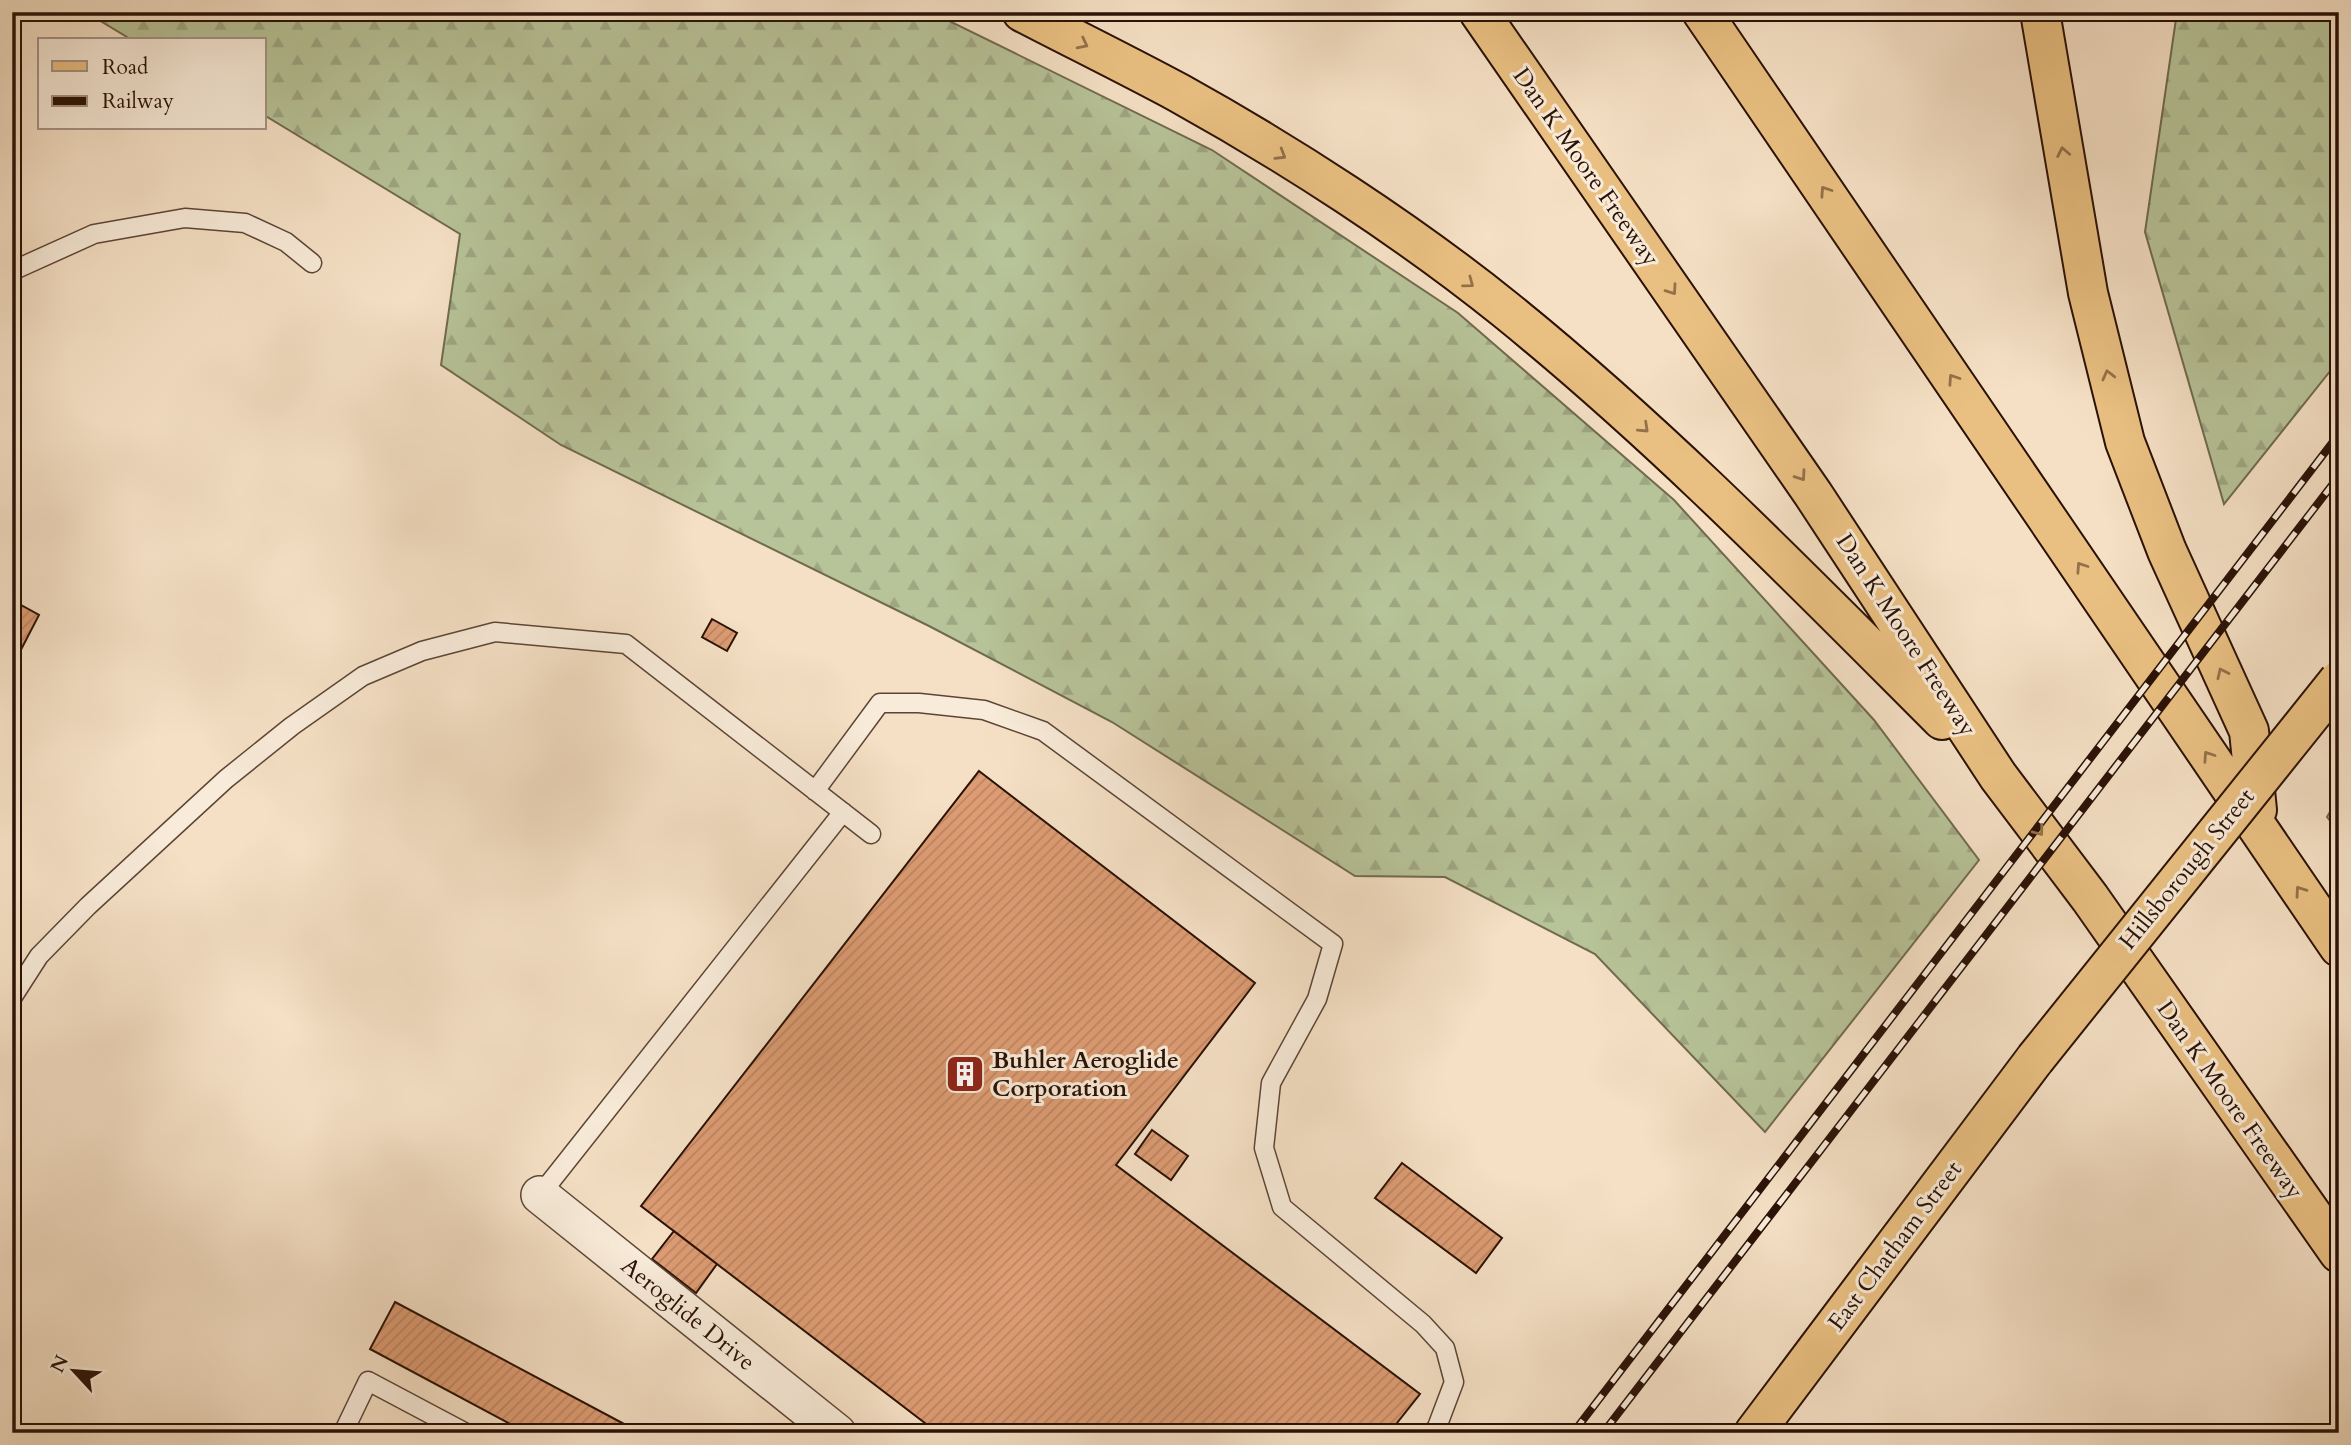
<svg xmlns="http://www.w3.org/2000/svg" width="2351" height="1445" font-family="Cardo,serif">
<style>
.forest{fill:url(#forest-firs);stroke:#706a4f;stroke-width:2}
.building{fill:url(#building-hatch);stroke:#2a1106;stroke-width:2}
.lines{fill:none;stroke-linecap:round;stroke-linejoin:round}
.service-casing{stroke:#5d4536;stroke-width:21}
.minor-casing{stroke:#5d4536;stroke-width:40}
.primary-casing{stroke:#2a1106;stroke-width:42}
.motorway-casing{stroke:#2a1106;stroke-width:42}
.service{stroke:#f8ebd9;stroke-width:18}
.minor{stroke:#f8ebd9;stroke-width:37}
.primary{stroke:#eac082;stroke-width:38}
.motorway{stroke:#eac082;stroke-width:38}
.rail-casing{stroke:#2a1106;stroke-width:8}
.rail{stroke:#f8ebd9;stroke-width:5;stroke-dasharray:16;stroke-linecap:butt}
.primary-bridge-casing{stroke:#2a1106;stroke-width:42;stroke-linecap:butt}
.primary-bridge{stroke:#eac082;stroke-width:38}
.oneway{stroke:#94714a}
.labels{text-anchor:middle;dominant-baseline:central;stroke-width:6;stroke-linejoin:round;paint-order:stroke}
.street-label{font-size:24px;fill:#2a1106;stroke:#f8ebd9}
.poi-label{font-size:24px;font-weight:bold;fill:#2a1106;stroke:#f8ebd9;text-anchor:start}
</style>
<defs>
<pattern id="forest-firs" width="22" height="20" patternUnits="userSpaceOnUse" patternTransform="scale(1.75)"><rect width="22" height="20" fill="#b7c398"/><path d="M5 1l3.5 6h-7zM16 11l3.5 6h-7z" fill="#9ea682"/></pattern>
<pattern id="building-hatch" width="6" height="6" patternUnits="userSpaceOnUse" patternTransform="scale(1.75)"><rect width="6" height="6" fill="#dd9c73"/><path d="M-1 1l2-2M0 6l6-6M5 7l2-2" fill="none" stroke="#be8562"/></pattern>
</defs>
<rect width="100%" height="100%" fill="#f5e0c5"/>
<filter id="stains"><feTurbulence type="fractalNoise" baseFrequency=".00286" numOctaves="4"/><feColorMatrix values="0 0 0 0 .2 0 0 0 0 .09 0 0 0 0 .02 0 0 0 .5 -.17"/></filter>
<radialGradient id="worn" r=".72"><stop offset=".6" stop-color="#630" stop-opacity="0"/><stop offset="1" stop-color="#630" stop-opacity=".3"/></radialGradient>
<path class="forest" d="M91 12H931L1212 150 1458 313 1674 500 1874 720 1979 860 1765 1132 1595 954 1445 877 1355 876 1112 722 929 626 561 445 441 365 460 234 264 115V40H132L89 14Z
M2177 12H2339V360L2224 504 2145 232Z
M2339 797V832L2327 817Z"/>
<path class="building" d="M12 600 39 615 12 667Z
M712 619 737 633 727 651 702 637Z
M979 771 1255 983 1116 1165 1420 1394 1389 1433H938L641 1206Z
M1152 1130 1188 1156 1171 1180 1135 1154Z
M1402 1163 1502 1238 1476 1273 1375 1198Z
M674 1231 717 1264 696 1293 652 1259Z
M395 1302 641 1433H527L370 1349Z
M407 1426 419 1433H404Z"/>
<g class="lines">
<g class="service-casing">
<path id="service" d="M12 271 94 234 185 218 245 223 286 242 312 263
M815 791 880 703H919L984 710 1043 731 1333 944 1317 999 1271 1083 1264 1148 1282 1207 1423 1324 1445 1348 1454 1382 1437 1427 1432 1433
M12 998 39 956 88 906 226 779 292 726 363 676 422 651 495 632 626 644 871 834
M540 1195 843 812
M343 1433 368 1381 466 1433"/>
</g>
<g class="minor-casing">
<path id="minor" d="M540 1195 837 1433"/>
</g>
<g class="primary-casing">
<path id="primary" d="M1754 1433 2035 1059"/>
</g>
<g class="motorway-casing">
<path id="motorway" d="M1022 12C1074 39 1127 65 1179 93 1289 154 1408 231 1506 310 1662 436 1801 579 1942 720
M1479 12 1813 494 1998 776 2090 898 2339 1253
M1702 12 2339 947
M2040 12 2088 293 2125 442 2167 551 2249 731 2257 810"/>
</g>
<use href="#service" class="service"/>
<use href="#minor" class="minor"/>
<use href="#primary" class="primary"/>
<use href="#motorway" class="motorway"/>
<g class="rail-casing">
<path id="rail" d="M1573 1433 2339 434
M1603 1433 2339 476"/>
</g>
<use href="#rail" class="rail"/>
<g class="primary-bridge-casing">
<path id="primary-bridge" d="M2035 1059 2339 680"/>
</g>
<use href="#primary-bridge" class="primary-bridge"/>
</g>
<defs><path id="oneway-chevron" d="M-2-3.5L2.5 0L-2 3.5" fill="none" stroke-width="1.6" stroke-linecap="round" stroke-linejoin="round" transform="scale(1.75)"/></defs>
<g class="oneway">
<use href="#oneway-chevron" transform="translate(1083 44) rotate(27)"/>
<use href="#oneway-chevron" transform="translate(2063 152) rotate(-101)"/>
<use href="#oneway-chevron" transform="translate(1281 155) rotate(31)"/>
<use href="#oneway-chevron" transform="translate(1825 191) rotate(-124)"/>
<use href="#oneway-chevron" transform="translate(1469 283) rotate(37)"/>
<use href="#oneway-chevron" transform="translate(1672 290) rotate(55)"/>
<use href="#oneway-chevron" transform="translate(2108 375) rotate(-104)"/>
<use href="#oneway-chevron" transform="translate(1953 379) rotate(-124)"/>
<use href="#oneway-chevron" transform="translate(1644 428) rotate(43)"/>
<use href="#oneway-chevron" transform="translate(1801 476) rotate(55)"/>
<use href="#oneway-chevron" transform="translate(2081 567) rotate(-124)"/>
<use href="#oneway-chevron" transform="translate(2222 673) rotate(-115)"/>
<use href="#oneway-chevron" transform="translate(2208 756) rotate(-124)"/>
<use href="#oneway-chevron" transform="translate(2039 831) rotate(53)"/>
<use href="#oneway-chevron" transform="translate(2300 891) rotate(-125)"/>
</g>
<defs>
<g id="building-square" transform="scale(2.0125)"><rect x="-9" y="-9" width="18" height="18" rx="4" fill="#8f2418" stroke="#f8ebd9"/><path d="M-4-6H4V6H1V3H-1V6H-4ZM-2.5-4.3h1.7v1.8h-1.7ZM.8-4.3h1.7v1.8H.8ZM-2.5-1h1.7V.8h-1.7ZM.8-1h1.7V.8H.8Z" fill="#fff"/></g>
</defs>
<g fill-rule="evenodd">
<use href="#building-square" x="965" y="1074"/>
</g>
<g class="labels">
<g class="street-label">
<text transform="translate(1586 167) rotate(55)">Dan K Moore Freeway</text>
<text transform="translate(1906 635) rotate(57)">Dan K Moore Freeway</text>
<text transform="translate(2187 869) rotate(-51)">Hillsborough Street</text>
<text transform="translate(2230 1100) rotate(55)">Dan K Moore Freeway</text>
<text transform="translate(1895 1246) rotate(-53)">East Chatham Street</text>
<text transform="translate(688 1314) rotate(39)">Aeroglide Drive</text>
</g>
<g class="poi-label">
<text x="992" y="1060">Buhler Aeroglide<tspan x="992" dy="28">Corporation</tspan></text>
</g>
</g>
<rect width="2351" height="1445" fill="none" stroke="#f5e0c5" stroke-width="42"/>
<rect x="14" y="14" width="2323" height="1417" fill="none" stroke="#2a1106" stroke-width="3.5"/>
<rect x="21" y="21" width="2309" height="1403" fill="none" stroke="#2a1106" stroke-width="2"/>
<rect x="38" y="38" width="228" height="91" fill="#f8ebd9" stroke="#a69485" stroke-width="2"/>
<rect x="52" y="61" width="35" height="10" fill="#eac082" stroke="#a69485" stroke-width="2"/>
<text x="102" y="74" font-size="21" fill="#2a1106">Road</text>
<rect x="52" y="96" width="35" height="10" fill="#2a1106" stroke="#a69485" stroke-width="2"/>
<text x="102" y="108" font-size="21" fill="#2a1106">Railway</text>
<g transform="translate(74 1371) rotate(296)" stroke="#f8ebd9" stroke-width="5" paint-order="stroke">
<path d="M0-5L12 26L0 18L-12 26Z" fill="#2a1106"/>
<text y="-10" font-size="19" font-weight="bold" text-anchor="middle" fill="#2a1106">N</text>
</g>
<rect width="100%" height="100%" filter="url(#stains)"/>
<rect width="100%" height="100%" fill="url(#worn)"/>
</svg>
